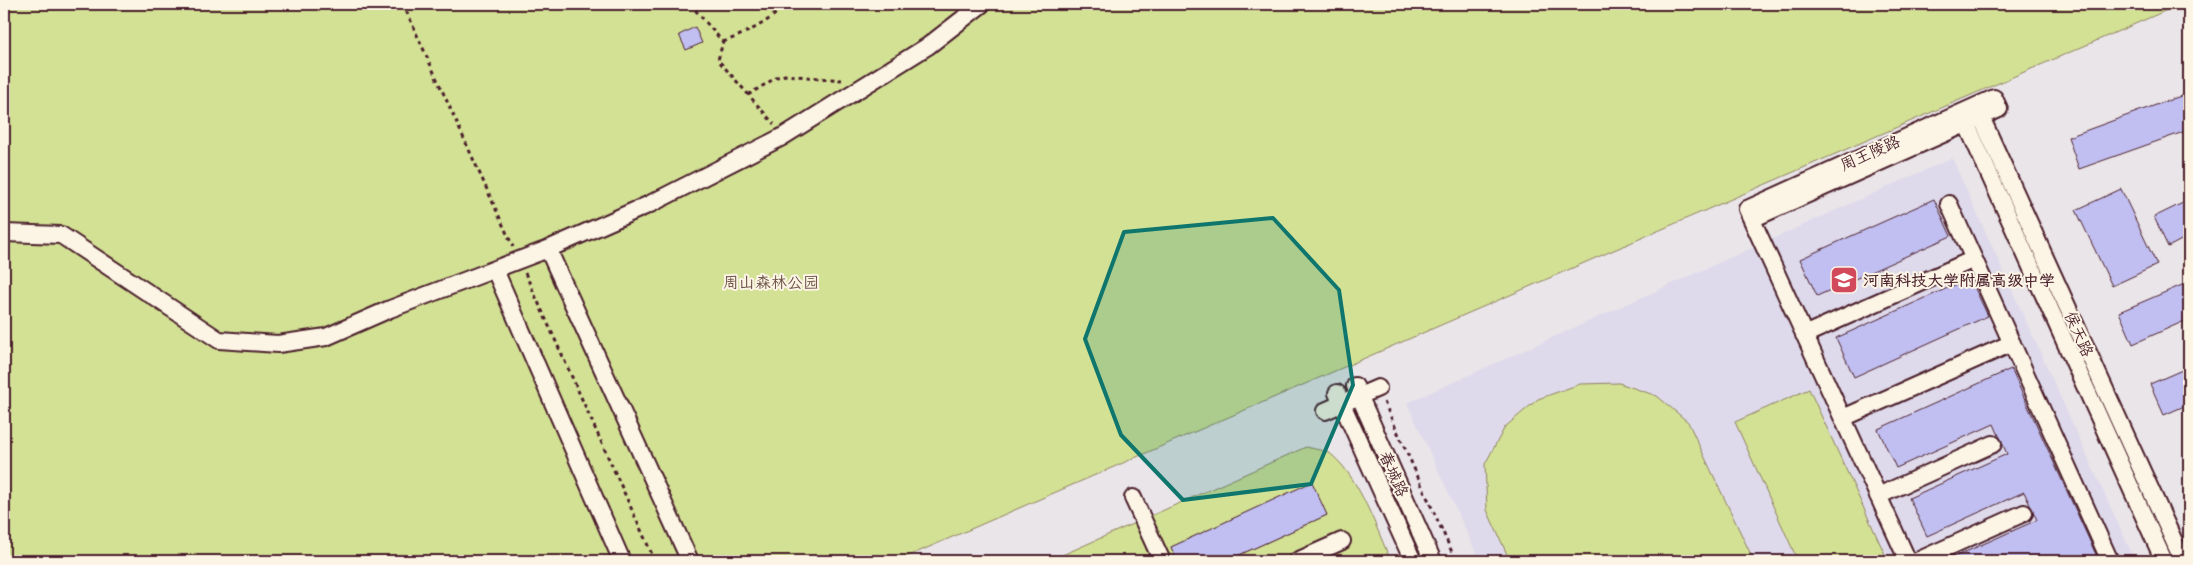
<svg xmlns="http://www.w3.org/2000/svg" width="2193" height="565" font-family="Itim,'LXGW WenKai TC',sans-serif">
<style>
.built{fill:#dedaeb}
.green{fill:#d3e195;stroke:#8e8060}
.building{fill:#c1bff1;stroke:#4a1f2b}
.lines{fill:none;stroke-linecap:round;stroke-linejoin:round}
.minor-casing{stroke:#4a1f2b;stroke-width:20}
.path{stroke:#4a1f2b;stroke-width:3;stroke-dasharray:4 4;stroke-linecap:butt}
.minor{stroke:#fcf5e5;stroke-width:16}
.marked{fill:#0f766e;fill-opacity:0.2;stroke:#0f766e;stroke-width:4;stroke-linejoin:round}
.labels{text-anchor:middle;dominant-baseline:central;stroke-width:4;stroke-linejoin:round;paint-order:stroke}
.street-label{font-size:16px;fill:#4a1f2b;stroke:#fcf5e5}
.poi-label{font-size:16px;font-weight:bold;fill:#4a1f2b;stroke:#fcf5e5;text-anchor:start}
.park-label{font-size:16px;fill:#6c5046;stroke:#fcf5e5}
</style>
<rect width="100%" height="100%" fill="#eae5e9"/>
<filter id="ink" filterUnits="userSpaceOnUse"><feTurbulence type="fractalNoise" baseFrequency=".02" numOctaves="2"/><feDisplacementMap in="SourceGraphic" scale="10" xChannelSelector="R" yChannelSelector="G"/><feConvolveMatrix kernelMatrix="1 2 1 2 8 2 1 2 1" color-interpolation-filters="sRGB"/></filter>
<g filter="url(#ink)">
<path class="built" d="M1952 158 2135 561H1480L1407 403Z"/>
<path class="green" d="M4 4H2181L897 561H4Z
M1619 383 1657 396 1688 422 1754 561H1510L1487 510 1485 464 1505 427 1538 399 1580 384Z
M1809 389 1888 561H1798L1735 422Z
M1306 447C1313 449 1326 450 1332 455 1360 479 1376 528 1391 561H1347L1344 555 1330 561H1226L1327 515 1311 483 1171 547 1177 561H1150L1149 558 1143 561H1049Z"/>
<path class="building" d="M695 27 702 43 686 50 679 35Z
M2189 93V130L2079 169 2068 137Z
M2121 189 2157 265 2112 286 2076 210Z
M1934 199 1951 236 1817 296 1800 259Z
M2189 200V236L2168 247 2154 217Z
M1970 278 1988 316 1854 377 1836 338Z
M2189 282V319L2133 344 2119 312Z
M2189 367V404L2164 415 2150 384Z
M2011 369 2099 561H1945L2037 520 2024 492 1927 536 1909 498 2007 454 1994 424 1896 468 1878 429Z
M1312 482 1327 515 1226 561H1177L1171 547Z"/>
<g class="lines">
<g class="minor-casing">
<path id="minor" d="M1977 108 2183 561
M1962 114 2164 561
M1949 204 2110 561
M1752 219 1999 109 1994 98 1747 209 1908 561
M4 233 61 235 219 340 278 344 326 337 390 309 548 249 650 204 782 137 928 46 982 4
M548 249 690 561
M495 270 622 561
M1804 335 1974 259
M1355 386 1433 561
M1337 393 1413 561
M1325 411 1378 388
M1843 418 2012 343
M1878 496 1993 444
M1133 498 1162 561
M1297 561 1342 541
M1917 561 2024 513"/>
</g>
<path class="path" d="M403 4 513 247
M690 4 723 42 718 60 774 124
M723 42C747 33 768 23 786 4
M748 95 777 77 785 75 842 80
M525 273 655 561
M1384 402 1456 561"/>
<use href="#minor" class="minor"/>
</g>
</g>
<path class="marked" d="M1273 218 1339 290 1353 385 1311 484 1183 500 1121 435 1085 339 1124 232Z"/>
<defs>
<g id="school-square" transform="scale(1.4375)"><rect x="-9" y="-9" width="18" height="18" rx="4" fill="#d1495b" stroke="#fcf5e5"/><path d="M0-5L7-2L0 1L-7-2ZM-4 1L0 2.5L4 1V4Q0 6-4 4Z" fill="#fff"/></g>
</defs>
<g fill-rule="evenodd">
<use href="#school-square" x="1844" y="280"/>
</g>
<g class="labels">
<g class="street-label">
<text transform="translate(1870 153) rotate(-24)">周王陵路</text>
<text transform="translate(2079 334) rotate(66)">侯天路</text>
<text transform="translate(1394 474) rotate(66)">春城路</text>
</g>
<g class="poi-label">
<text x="1863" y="280">河南科技大学附属高级中学</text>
</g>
<g class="park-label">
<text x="771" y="282">周山森林公园</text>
</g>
</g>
<rect width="2193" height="565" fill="none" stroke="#fcf5e5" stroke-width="20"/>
<rect x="10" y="10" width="2173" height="545" fill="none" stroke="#4a1f2b" stroke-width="2" filter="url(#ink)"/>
</svg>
